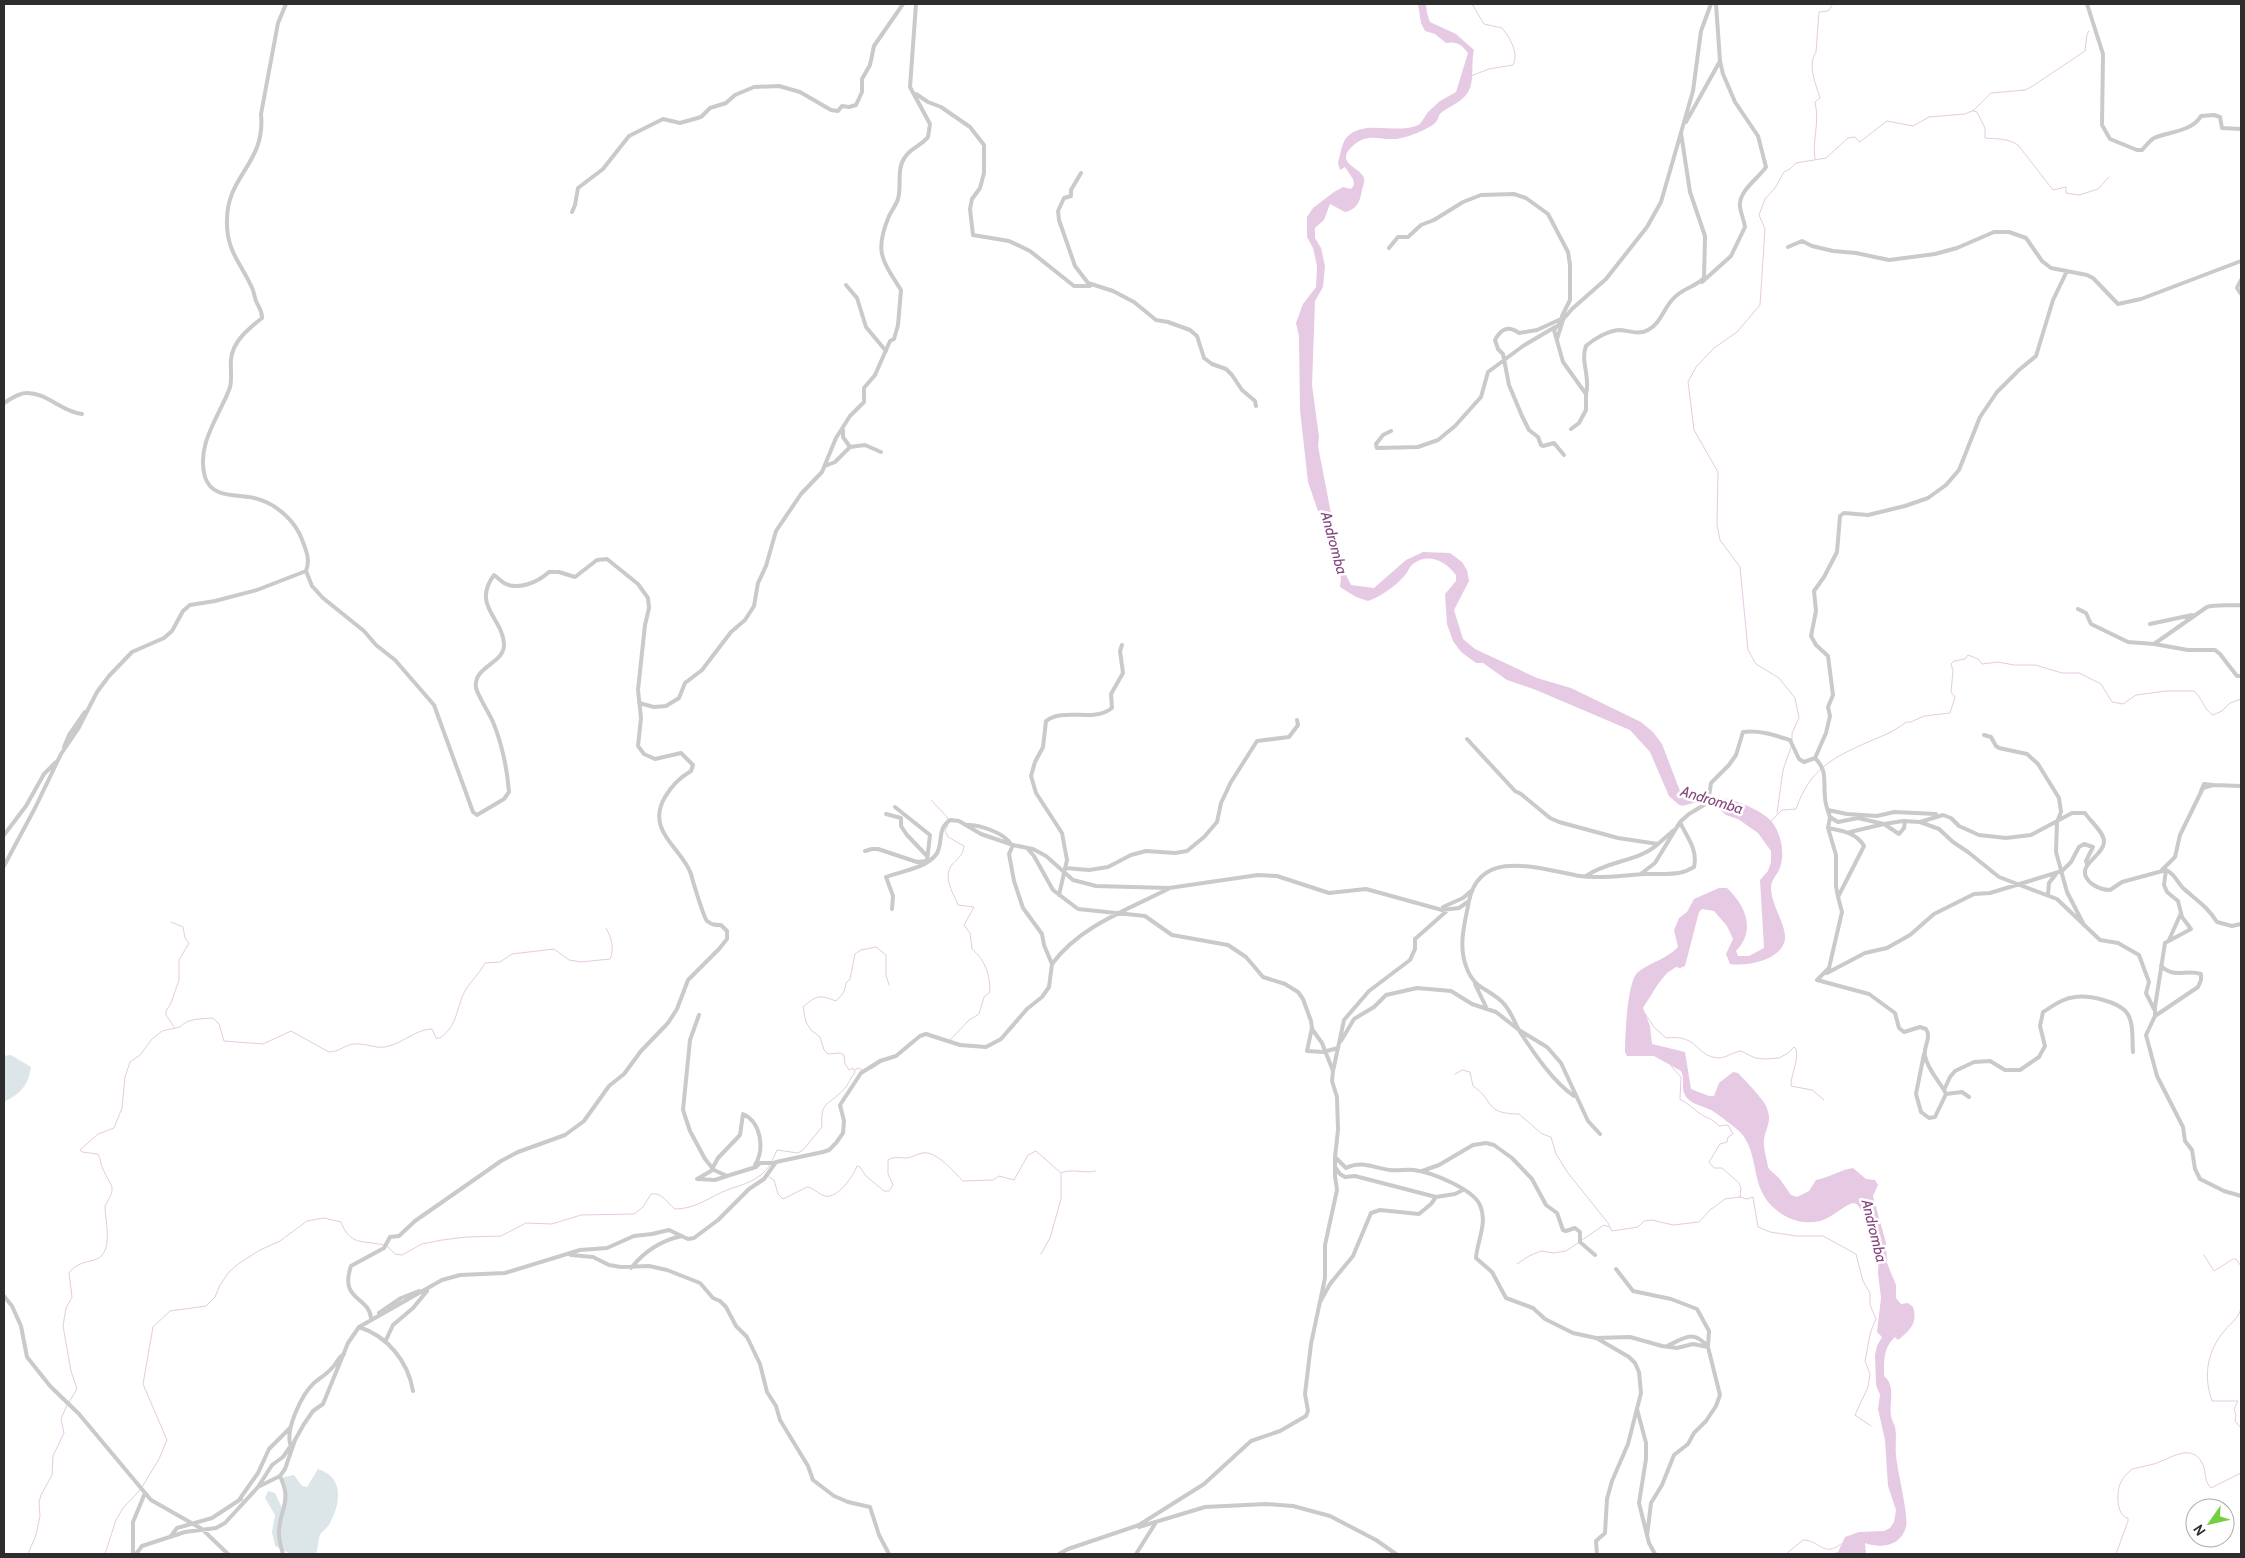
<svg xmlns="http://www.w3.org/2000/svg" width="2245" height="1558" font-family="Cabin,sans-serif">
<style>
.green{fill:#dce6e9}
.water{fill:#e6cae3}
.lines{fill:none;stroke-linecap:round;stroke-linejoin:round}
.stream{stroke:#e6cae3;stroke-width:1}
.street{stroke:#cacaca;stroke-width:4}
.labels{text-anchor:middle;dominant-baseline:central;stroke-width:5;stroke-linejoin:round;paint-order:stroke}
.water-label{font-size:15px;font-style:italic;fill:#85457e;stroke:#fff}
</style>
<rect width="100%" height="100%" fill="#fff"/>
<path class="green" d="M11 1055 31 1067C28 1086 21 1093 4 1102V1056Z
M318 1469C344 1477 341 1503 330 1523 328 1528 322 1531 320 1535 318 1541 318 1549 316 1554H291L275 1546 272 1532 275 1515 265 1498 268 1491 275 1493 282 1508 284 1492 280 1478 294 1475 302 1486 307 1487Z"/>
<path class="water" d="M1418 4H1426L1427 13 1430 22 1456 34 1474 50C1471 62 1474 77 1470 88 1466 100 1452 105 1442 112 1438 115 1439 118 1436 122 1430 129 1404 139 1395 139 1380 140 1369 133 1355 144 1333 162 1357 166 1363 176 1366 181 1363 185 1362 190 1360 201 1358 209 1345 212L1330 204 1324 220 1315 228V238L1321 248 1325 266 1323 287 1315 301 1312 385 1319 437 1318 446 1341 565 1351 585 1374 588 1406 560 1423 552 1450 553 1462 562 1467 570 1469 581 1454 610 1463 639 1475 649 1537 678 1571 688 1641 722 1653 732 1662 744 1680 791C1690 798 1708 796 1721 798 1736 800 1762 810 1772 822 1781 834 1786 855 1779 870 1776 876 1772 879 1771 887 1771 904 1783 919 1785 935 1787 959 1748 967 1730 964L1726 954 1733 939 1727 926 1714 911 1702 909 1699 912 1685 966 1680 968 1676 967 1667 973 1658 984 1643 1008 1650 1026 1652 1044 1685 1052 1691 1089 1709 1096H1714L1719 1083 1733 1072 1738 1073C1745 1080 1763 1099 1766 1106 1773 1122 1766 1126 1764 1140 1763 1148 1767 1159 1768 1167L1770 1170 1779 1178 1791 1195 1797 1197 1809 1191 1816 1180C1830 1177 1840 1170 1853 1168L1866 1179 1875 1180 1878 1185 1873 1196 1886 1243 1887 1263 1896 1285V1298L1901 1304 1908 1303 1913 1307C1918 1323 1910 1330 1898 1340L1895 1337C1883 1348 1884 1361 1884 1376 1896 1386 1889 1403 1891 1416 1892 1420 1894 1424 1895 1427 1897 1436 1895 1446 1896 1455 1897 1470 1909 1516 1906 1527 1901 1546 1881 1549 1865 1543L1866 1554H1831L1838 1552 1845 1537 1859 1532 1884 1531 1890 1528 1894 1522 1896 1510 1888 1486 1885 1440 1878 1409 1880 1395 1876 1385 1875 1355 1877 1346 1882 1337 1877 1332 1881 1298 1878 1273 1879 1247 1863 1213 1857 1204 1853 1203C1841 1207 1832 1218 1820 1221 1797 1227 1770 1212 1761 1190 1753 1171 1755 1149 1741 1133 1739 1130 1715 1112 1711 1110 1703 1106 1694 1105 1688 1099 1679 1090 1686 1080 1681 1071L1654 1056H1627L1625 1052C1625 1037 1627 981 1638 972 1651 962 1667 959 1678 947L1674 930 1679 918 1687 912 1694 899 1719 888H1727C1746 906 1756 930 1736 951L1738 956H1749L1764 948 1760 880 1768 871 1771 862V851L1758 833 1738 819 1726 815 1719 809 1701 801 1682 806 1678 804 1669 796 1650 752 1630 730 1536 690 1507 680 1483 663H1476L1461 652 1453 641 1447 624 1445 594 1456 581V575C1446 561 1428 552 1413 564 1409 567 1409 570 1406 574 1398 584 1381 597 1368 601L1356 597 1340 587 1341 578 1308 482 1300 410 1299 336 1296 323 1303 304 1316 287 1317 266 1313 248 1307 237V217L1313 208 1334 192 1343 187 1351 189 1354 185 1353 179 1345 167 1340 170 1338 163C1340 156 1342 142 1347 137 1365 118 1400 136 1420 124L1428 112 1440 101 1456 92 1468 53C1462 45 1457 41 1446 43L1435 34 1425 31 1421 23Z"/>
<g class="lines">
<path class="stream" d="M1471 76 1489 69 1513 65C1519 53 1510 38 1502 28L1484 24 1472 4
M1973 111 1977 112 1985 128V138C1996 139 2008 138 2018 145L2053 190 2066 187V193L2079 195 2098 189 2109 177
M1815 159C1812 139 1820 123 1815 102L1820 98C1816 84 1807 66 1816 52L1819 12 1828 11 1833 4
M1792 741V733L1799 718 1795 698 1779 678 1756 664 1748 650 1740 567 1720 540 1717 525 1718 472 1694 430 1688 382 1696 367 1714 348 1737 332 1760 305 1765 229 1759 215 1765 199 1775 188 1784 172 1790 169 1796 163 1826 158 1848 138 1855 137 1859 142 1861 141 1887 121 1913 126 1929 117 1965 114 1974 110 1991 93 2025 90 2031 87 2085 51 2087 34 2089 31
M931 800 947 817 948 821
M1777 813 1783 770 1791 747
M1771 821 1782 810 1796 809C1810 769 1832 758 1868 742 1882 736 1894 732 1906 722H1911L1924 716 1950 713 1955 697 1951 692 1953 671 1951 664 1954 661 1965 659 1968 655 1978 659 1982 664 1998 662 2014 665H2035L2062 673H2079L2101 684 2112 702 2123 704 2136 695 2166 691H2194C2203 699 2203 709 2213 715L2222 711 2230 703 2241 699
M948 825 945 831 948 837 964 846C963 857 956 859 951 866 943 879 954 894 958 905L974 907 964 925 970 933 972 949C985 960 990 974 990 992L984 997 979 1014 969 1020 950 1040
M171 922 183 927 185 938 189 943 179 960V980L171 1003 166 1011V1015L174 1027
M1644 1012 1654 1027 1666 1038C1699 1034 1695 1056 1718 1058 1726 1058 1733 1052 1741 1051L1755 1058 1765 1059 1779 1058 1788 1053 1794 1047 1796 1049C1799 1061 1791 1073 1791 1086L1812 1090 1824 1100
M1671 1066 1681 1077 1680 1099C1687 1103 1693 1108 1699 1113 1706 1118 1712 1118 1719 1126L1728 1125 1733 1134 1728 1137 1727 1142 1720 1144 1709 1162 1714 1168H1722L1739 1183 1741 1188 1740 1197 1747 1199 1753 1197 1758 1227 1770 1232 1796 1236H1823L1856 1254 1863 1281 1870 1293V1305L1876 1319C1868 1335 1869 1344 1865 1361L1870 1374 1868 1387 1855 1415 1871 1426
M871 1069 882 1062
M855 1070 858 1068 862 1070
M1455 1074 1462 1070 1470 1072 1473 1086C1495 1100 1483 1114 1519 1114L1542 1134 1551 1137 1556 1154 1568 1173 1608 1223 1612 1231 1638 1227 1644 1221 1652 1220 1673 1225 1699 1222 1710 1210 1725 1199 1740 1197
M772 1161 777 1150 798 1153 803 1150 822 1127C820 1100 829 1106 844 1089 849 1084 851 1077 855 1072L853 1068 849 1070 845 1064 844 1055 840 1053 828 1054 824 1050 820 1037 811 1030 806 1022 803 1007C816 996 818 994 836 1001 842 995 845 992 846 983L850 979 855 954 861 950 876 947 886 955V975L889 985
M769 1177 774 1180 778 1194 783 1199 807 1187C814 1188 818 1194 825 1196 838 1199 853 1176 857 1166L860 1167 866 1176 884 1191H889L893 1185 888 1174V1160C894 1156 900 1158 907 1158 913 1157 917 1154 922 1153 936 1150 955 1173 963 1181L993 1180 999 1176 1014 1180 1028 1155 1036 1151 1061 1173C1071 1168 1084 1174 1096 1171
M387 1246 395 1254 402 1255 422 1244 442 1240 466 1237 501 1236 526 1223 552 1224 581 1215 634 1214 643 1207 651 1194C662 1192 667 1203 675 1209 696 1209 709 1197 727 1190 744 1184 759 1181 770 1165
M1041 1254 1050 1238 1061 1199V1174
M2204 1255 2214 1271 2233 1259H2236L2241 1266
M1517 1264 1529 1256 1541 1251 1553 1253 1566 1251 1604 1225 1609 1227
M2241 1308C2239 1318 2231 1323 2225 1330 2207 1351 2203 1376 2212 1401H2238L2234 1409 2236 1415 2235 1421 2241 1428
M69 1402 77 1389 71 1371 63 1326 66 1308 72 1297 69 1273C74 1266 81 1263 90 1261 116 1258 105 1223 105 1206 117 1185 112 1190 103 1169 100 1164 101 1159 98 1154L82 1152 80 1150 98 1134 114 1128 122 1108 125 1077 130 1062 140 1055 152 1039 162 1031 180 1027C188 1018 201 1019 213 1018L219 1024 224 1041 263 1044 291 1031 329 1052C339 1052 346 1044 355 1044 367 1043 377 1050 389 1046 404 1042 417 1029 432 1029L436 1038H440C459 1024 455 1009 466 989 472 980 480 973 485 963L500 962 512 954 554 949 569 960 581 962 610 959C615 949 611 937 606 928
M142 1487 159 1459 167 1440 143 1384 153 1327 170 1311 206 1306 215 1297 220 1285 229 1272 238 1264 260 1250 280 1241 307 1221 324 1218 341 1222C350 1246 362 1240 384 1245
M28 1554 36 1535 40 1516 39 1502 41 1495 52 1475 53 1456 64 1433 61 1419 67 1405
M105 1554 116 1520 123 1508 140 1490
M1786 1554 1803 1540C1820 1540 1823 1558 1841 1544
M2116 1554 2128 1521V1518C2116 1516 2116 1491 2121 1482 2123 1477 2128 1473 2132 1469 2139 1467 2147 1466 2154 1464 2169 1459 2192 1442 2202 1463 2207 1471 2203 1480 2211 1488L2241 1473"/>
<path class="street" d="M2087 4 2103 54 2102 125 2110 139 2137 150H2142C2146 146 2149 141 2154 138 2167 132 2192 132 2201 116L2214 115 2220 117 2222 128 2241 129
M916 94 928 102 941 107 970 127 984 145V173L980 188 972 199 970 209 973 235 1009 241 1030 251 1074 286H1090
M1686 122 1720 61
M1081 173 1071 190V196L1064 198 1058 211 1059 220 1075 266 1088 283 1113 291 1134 302 1156 320 1168 322 1190 330 1197 336 1204 358 1212 364 1226 369 1232 375 1242 390 1255 401 1256 406
M572 212 575 205 578 188 603 169 629 136 663 119 680 123 701 117 710 108 726 103 735 95 754 87 779 86 800 92 831 110 838 111 842 106 849 107 856 105 862 92V79L870 65 874 46 903 4
M1788 247 1802 241 1812 246 1833 251 1856 253 1889 260 1935 254 1957 248 1994 232H2009L2026 238 2042 261 2051 268 2087 275 2093 278 2118 304 2141 299 2241 261
M1389 248 1398 237H1408L1421 225 1434 220 1463 202 1481 195 1514 194 1526 198 1548 214 1568 252 1570 265V300L1562 316 1563 320 1557 339
M2241 280 2237 288 2241 294
M1702 282 1731 256 1745 227C1744 220 1741 214 1740 207 1738 191 1758 179 1766 167L1758 136 1735 102 1723 74 1720 61 1716 4
M846 285 857 298 866 327 886 351
M1561 319 1537 330 1519 333C1508 325 1501 329 1495 340L1498 349 1503 354 1509 385 1522 416 1529 430 1538 437 1541 445 1543 446 1554 443 1564 455
M1586 394C1591 378 1580 362 1586 346 1595 338 1609 330 1621 330 1630 331 1639 335 1648 330 1660 324 1663 310 1672 300 1682 288 1694 288 1704 278L1705 236 1690 192 1681 133
M4 403C10 399 19 393 26 393 46 392 62 412 82 414
M843 429V437L850 447
M1571 429 1579 423 1586 410V394L1563 362 1554 330 1572 309 1606 279 1647 227 1661 202 1693 91 1701 31 1711 4
M1391 431 1383 435 1376 444 1377 448 1418 447 1438 440 1455 426 1481 397 1488 372 1523 346 1555 327
M825 466 835 462 850 447 865 445 881 452
M306 571 312 586 323 598 364 631 376 645 395 660 434 705 473 812 477 815 504 799 509 792C507 768 502 744 493 722 489 713 478 696 476 688 473 666 504 664 504 645 504 619 471 606 494 575 498 578 501 581 504 583 518 591 538 582 549 572H559L575 577 597 560 607 559 638 584 648 598 649 608 645 625 638 690 641 718 638 746 644 754 655 759 681 753 693 765 691 771C679 778 672 785 665 797 645 831 682 848 691 874 693 882 704 918 707 921 712 925 715 925 721 925L727 931V939L719 949 688 980 677 1009 668 1023 641 1051 624 1074 609 1086 584 1121 565 1135 518 1152 501 1161 415 1221 399 1236 390 1237 384 1248 351 1266C339 1301 369 1296 371 1318
M2078 609 2086 613 2091 624 2128 642 2154 644 2188 650H2215L2220 654 2237 676H2241
M2150 624 2192 615
M2154 644 2207 607C2214 604 2232 606 2241 605
M639 703 654 707 666 706 679 698 685 683 702 670 731 632 745 620 754 606 758 583 766 566 776 531 801 494 822 472 836 438 850 416 864 402V388L875 375 890 341 894 339 898 325 901 290C882 260 874 252 889 216 892 210 896 205 898 199 902 186 896 169 905 157 911 148 922 145 928 137L930 124 910 87 916 4
M1984 735 1991 737 1996 746 1999 748 2027 754 2038 764 2059 798 2061 812 2057 822 2056 852 2067 892 2084 925
M1467 739 1515 791 1521 794 1550 818 1559 822 1618 838 1658 844 1674 830
M64 747 69 735 85 712
M1815 758 1826 733 1830 716 1828 707 1833 695 1828 656 1816 645 1811 636 1816 611 1814 591 1824 577 1837 552 1840 516 1844 513 1868 515 1905 506 1928 498 1946 485 1959 470 1980 417 1997 392 2019 370 2036 356 2053 300 2067 271
M2201 791 2204 784 2213 785
M1828 810 1847 814 1877 816 1894 812 1936 814
M886 814 901 818V826L907 835 927 856
M1830 817 1828 828C1842 831 1856 832 1864 846L1838 897 1842 912 1829 968 1817 980 1869 994 1895 1013 1899 1028 1904 1032 1920 1027 1926 1029C1932 1038 1923 1046 1925 1056 1928 1071 1940 1081 1946 1094
M1920 822 1939 829 1953 842 1968 852 1999 877 2057 899 2100 940 2118 943 2139 955 2149 982 2146 993 2154 1009
M966 825C979 824 1004 833 1011 844
M1828 828 1836 855V886L1838 897
M1850 832 1884 824 1899 834 1904 828 1905 821
M4 835 26 806 44 774 56 762
M1027 848 1034 856 1053 890 1078 909 1145 916 1172 935 1228 945 1246 957 1263 977 1285 984 1298 992 1303 999 1311 1021 1312 1028 1307 1051 1323 1052 1338 1048
M865 851 872 849H878L917 862 927 861 930 835 895 807
M4 866 35 808 61 754 78 729 97 692 109 676 132 652 164 638 172 631 183 611 190 605 215 601 257 590 306 571C310 560 307 553 303 542 296 521 276 503 254 498 237 494 212 499 205 477 196 445 218 418 229 390 233 381 230 370 231 360 232 342 248 329 262 318 262 310 259 308 256 301 255 298 254 294 253 290 242 264 226 252 227 220 227 175 266 163 261 114L278 23 286 4
M1065 868 1089 870 1108 867 1131 855 1146 851 1175 853 1187 851 1204 837 1217 822 1221 803 1231 782 1257 741 1289 737 1298 725 1297 720
M2162 870 2175 857 2180 835 2203 788 2213 785 2241 786
M2166 870 2164 885 2167 892 2178 901 2182 917 2191 929 2165 943 2155 1007V1016L2146 1035 2157 1076 2183 1127 2185 1141 2192 1150 2195 1169 2200 1179 2224 1191 2241 1196
M1642 873 1655 863 1680 822
M1586 876C1609 860 1638 862 1658 844
M2048 894 2049 883 2056 874
M1059 895 1067 860 1062 833 1036 793 1031 776 1035 762 1043 747 1046 721C1064 707 1093 723 1112 708L1111 694 1123 673 1120 651 1122 645
M1469 901C1465 922 1458 945 1466 966 1474 991 1491 988 1505 1005 1512 1014 1515 1023 1520 1032 1534 1053 1553 1082 1574 1096
M1443 907 1463 898 1471 891
M892 909 893 896 886 877C901 871 935 867 939 848 942 836 939 828 950 820L959 821 981 834 1013 845
M1449 909 1415 939V949L1410 960 1369 991 1344 1020 1333 1071 1332 1081 1337 1097 1338 1130 1335 1157 1346 1168C1362 1160 1373 1168 1390 1170 1398 1171 1406 1169 1414 1170 1431 1172 1473 1189 1480 1205 1488 1223 1477 1241 1476 1258L1492 1272 1506 1298 1533 1308 1545 1319 1573 1333 1596 1338 1630 1337 1662 1346 1677 1348 1693 1344 1708 1347
M2169 940 2181 913
M1052 964C1080 926 1127 910 1168 889
M1827 973 1865 953 1887 948 1910 935 1934 914 1974 894 1990 893 2062 871 2071 862 2079 847 2084 844 2093 847 2086 861 2087 864
M1475 984 1487 1009
M699 1015 690 1040 683 1110 690 1131 705 1159 714 1170 727 1176 756 1167 760 1163H774
M2155 1016 2198 987 2201 980V974C2185 969 2175 979 2161 966
M1312 1029 1322 1043 1333 1071
M1341 1041 1354 1019 1374 1007 1386 995 1417 988 1451 991 1472 1004 1496 1012 1519 1030 1547 1047 1561 1063 1588 1121 1600 1134
M1924 1054 1916 1094 1921 1112 1929 1118 1935 1117 1946 1094 1962 1092 1969 1097
M1944 1090 1950 1077 1955 1071 1974 1062 1990 1061 2005 1070H2020L2039 1057 2045 1046 2040 1026 2043 1012C2053 1006 2063 998 2075 997 2088 995 2118 1001 2127 1013 2134 1023 2132 1040 2133 1052
M1335 1167 1340 1174 1345 1177 1355 1176 1436 1197
M1422 1171 1439 1165 1473 1145 1486 1143 1494 1145 1512 1158 1532 1179 1546 1205 1557 1213 1563 1230 1566 1231 1575 1228 1580 1232V1242L1595 1255
M727 1176 715 1180 697 1179 711 1171 718 1158 740 1135 743 1114C761 1122 765 1149 755 1165
M571 1255 593 1257 609 1265 621 1267 649 1266 667 1270 700 1283 713 1298 720 1301 726 1307 736 1326 747 1337 760 1364 767 1392 776 1406 780 1420 808 1466 813 1480 834 1496 848 1502 870 1507 879 1535 889 1554
M631 1268C644 1252 662 1240 682 1236
M1616 1269 1633 1291 1671 1299 1697 1309 1709 1331 1708 1347 1720 1395 1716 1406 1706 1421 1694 1433 1688 1444 1674 1455 1662 1485 1651 1503 1647 1536
M4 1296 12 1306 21 1326 27 1357 50 1386 79 1414 151 1500 202 1529 228 1554
M1320 1302 1330 1284 1353 1256 1371 1213 1380 1210 1419 1214 1431 1204 1436 1197 1455 1194 1463 1190
M379 1313 401 1298 419 1291
M359 1327C387 1336 408 1361 413 1391
M386 1340 393 1325 413 1308 427 1291
M1667 1346C1685 1338 1693 1329 1708 1347
M1637 1409 1646 1443V1459L1639 1503 1649 1543 1655 1554
M291 1446C284 1431 302 1394 314 1383 320 1378 327 1374 332 1368 338 1363 337 1358 344 1354
M280 1476C292 1502 281 1506 279 1530 278 1538 281 1547 283 1554
M258 1487 272 1465 283 1457 292 1444
M239 1500 258 1473 269 1449 290 1428
M1139 1527 1205 1507 1266 1504 1293 1506 1330 1516 1376 1540 1396 1554
M170 1537 177 1528 212 1518 241 1499
M133 1554V1522L145 1493
M136 1554 142 1546 185 1532 216 1528 225 1523 258 1487 280 1476 285 1469 295 1440 304 1424 313 1411 323 1404 348 1343 359 1327 442 1280 460 1275 505 1273 580 1250 607 1248 634 1236 652 1234 669 1230 688 1239 694 1238 718 1220 749 1189 764 1179 776 1162 823 1152 829 1150 836 1143 843 1133 844 1121 840 1105 861 1073 880 1061 896 1056 920 1036 926 1034 960 1045 986 1047 1001 1039 1027 1009 1042 997 1049 987 1052 964 1044 945 1042 934 1023 908 1014 881 1009 854 1013 845 1033 849 1046 856 1073 880 1096 886 1169 888 1258 875 1277 876 1329 893 1366 889 1442 910 1459 908 1469 901C1480 846 1543 870 1580 876 1601 879 1624 875 1645 874 1657 874 1672 875 1683 872 1687 871 1690 869 1694 867 1698 849 1687 838 1680 822L1689 814 1704 805 1709 797 1711 783 1729 765 1736 755 1743 732C1760 730 1774 735 1790 740L1799 759 1804 762 1815 758C1828 771 1823 781 1825 797 1825 804 1828 811 1830 817L1838 822 1858 818 1884 824 1903 821 1920 822 1943 815 1951 818 1959 826 1979 835 2006 838 2031 835 2072 813H2085C2090 821 2105 833 2104 842 2103 858 2071 866 2092 884 2098 888 2103 890 2110 890L2122 882 2166 870C2175 874 2177 882 2183 888 2196 900 2207 906 2217 922L2232 926 2241 924
M1059 1554 1068 1549 1139 1525 1204 1484 1251 1441 1280 1431 1306 1416 1308 1411 1305 1394 1311 1344 1325 1278V1245L1337 1190 1335 1176V1157
M1136 1554 1155 1524
M1597 1554 1596 1541 1605 1533 1607 1499 1612 1481 1628 1444 1641 1393 1639 1372 1635 1363 1629 1357 1598 1339"/>
</g>
<g class="labels">
<g class="water-label">
<text transform="translate(1334 543) rotate(75)">Andromba</text>
<text transform="translate(1712 800) rotate(17)">Andromba</text>
<text transform="translate(1874 1231) rotate(76)">Andromba</text>
</g>
</g>
<rect width="2245" height="1558" fill="none" stroke="#2d2d2d" stroke-width="10"/>
<g transform="translate(2210 1523) rotate(236)"><circle r="24" fill="#ffffff" stroke="#ababab"/>
<path d="M0-4L9 19L0 12L-9 19Z" fill="#75cf43"/>
<text y="-8" font-size="14" font-weight="bold" text-anchor="middle" fill="#2d2d2d">N</text>
</g>
</svg>
